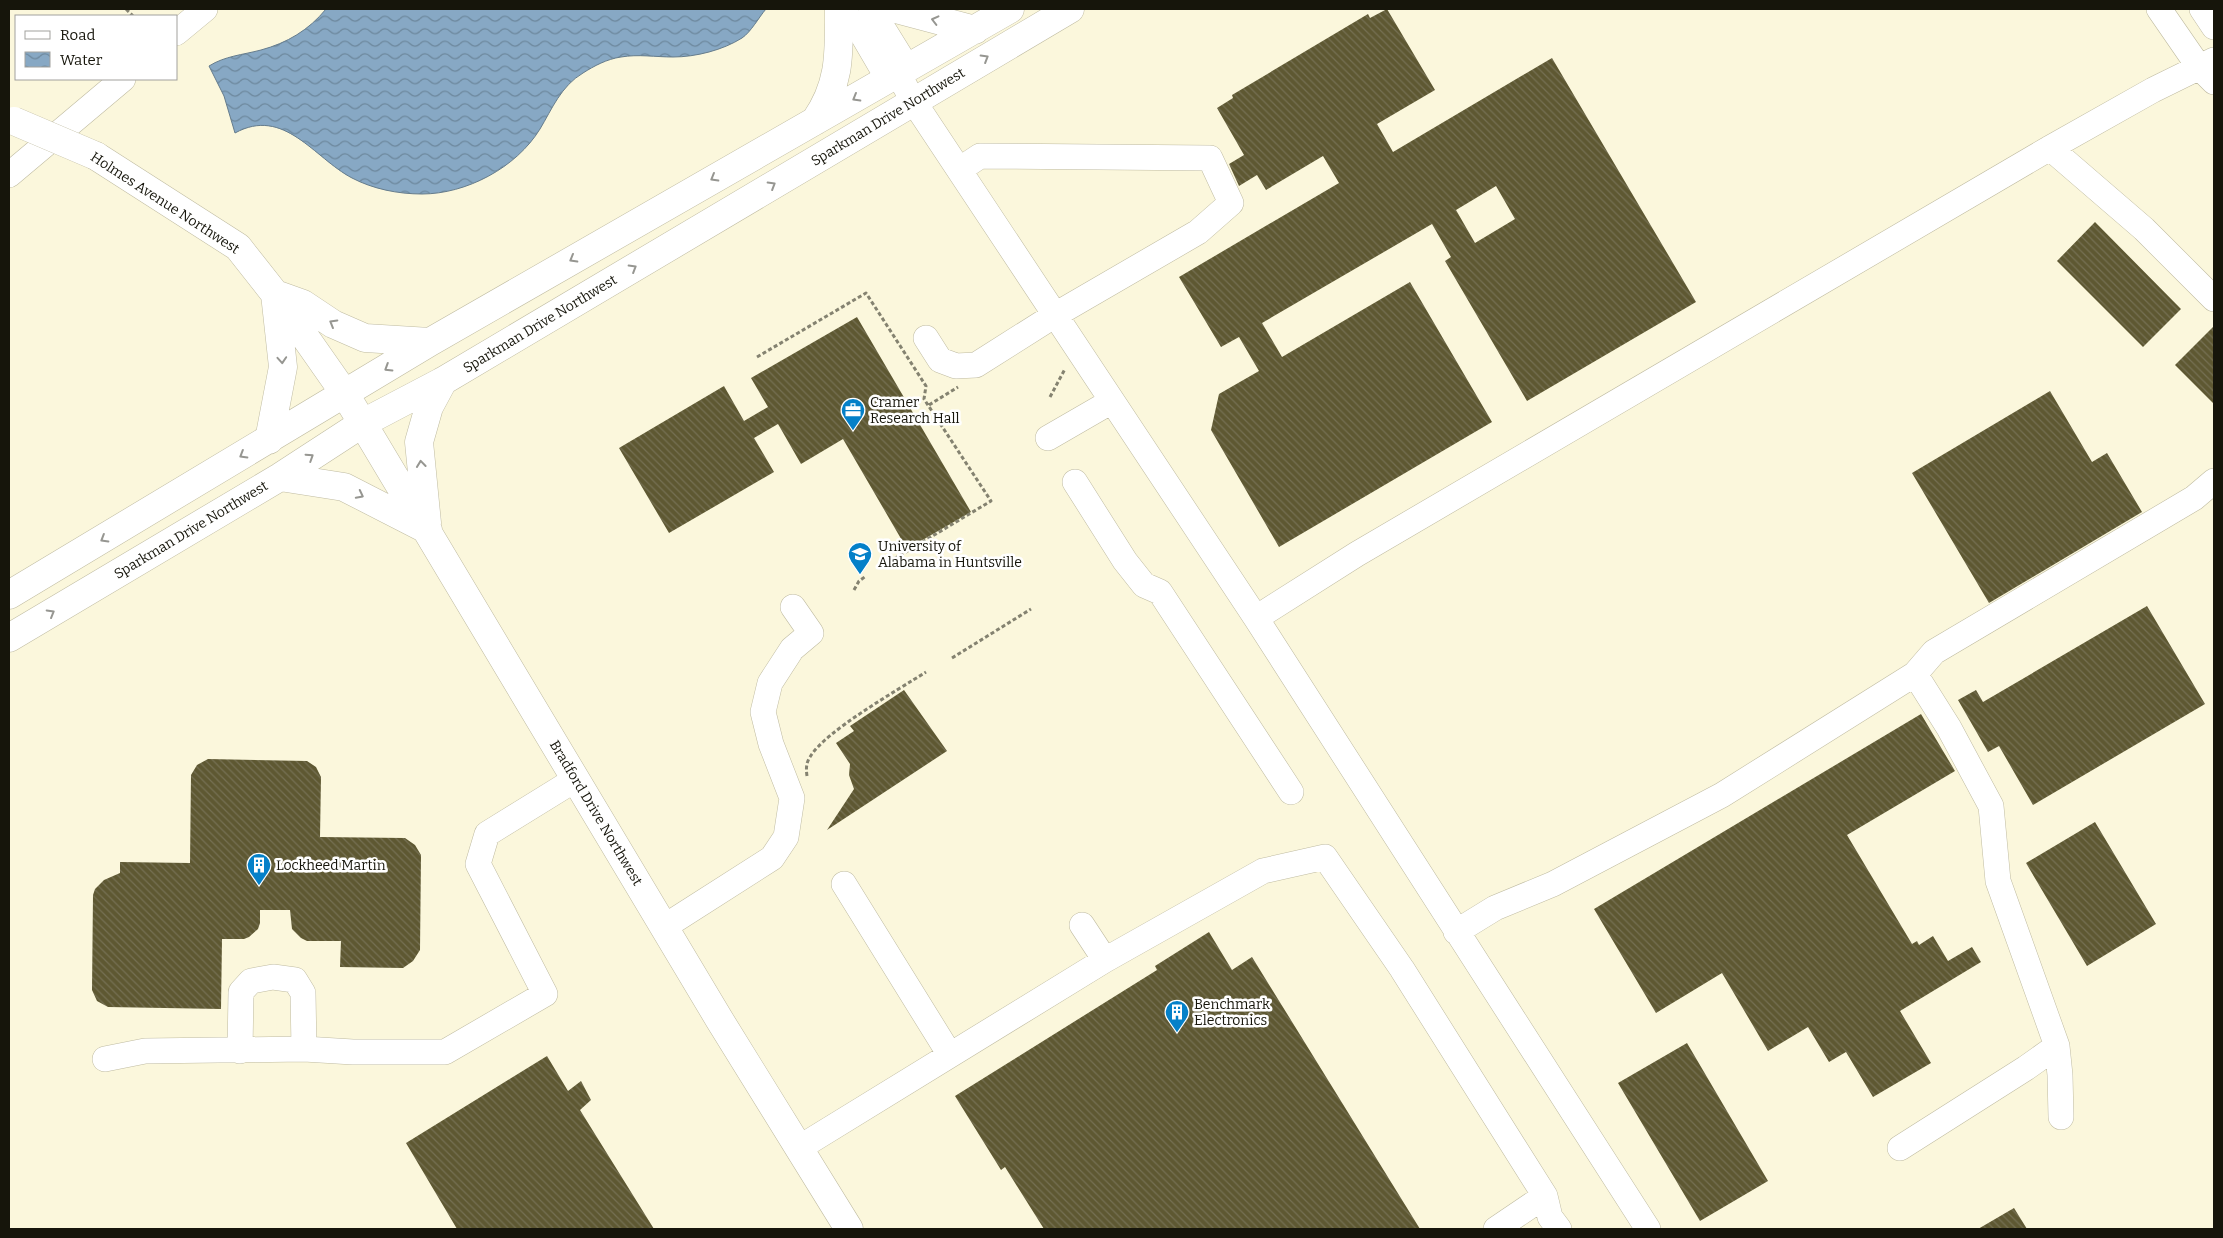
<svg xmlns="http://www.w3.org/2000/svg" width="2223" height="1238" font-family="Bitter,serif">
<style>
.water{fill:url(#water-waves);stroke:#657c8c}
.building{fill:url(#building-back-hatch);fill-rule:evenodd}
.lines{fill:none;stroke-linecap:round;stroke-linejoin:round}
.minor-casing{stroke:#bfbba1;stroke-width:26}
.major-casing{stroke:#bfbba1;stroke-width:29}
.path{stroke:#848270;stroke-width:3;stroke-dasharray:4 2.5;stroke-linecap:butt}
.minor{stroke:#fff;stroke-width:25}
.major{stroke:#fff;stroke-width:28}
.major-bridge-casing{stroke:#bfbba1;stroke-width:29;stroke-linecap:butt}
.major-bridge{stroke:#fff;stroke-width:28}
.oneway{stroke:#969691}
.labels{text-anchor:middle;dominant-baseline:central;stroke-width:5;stroke-linejoin:round;paint-order:stroke}
.street-label{font-size:14px;fill:#16150b;stroke:#fff}
.poi-label{font-size:14px;fill:#16150b;stroke:#fff;text-anchor:start}
</style>
<defs>
<pattern id="water-waves" width="16" height="10" patternUnits="userSpaceOnUse" patternTransform="scale(1.25)"><rect width="16" height="10" fill="#87a8c4"/><path d="M0 5q4-4 8 0t8 0" fill="none" stroke="#6d889d"/></pattern>
<pattern id="building-back-hatch" width="6" height="6" patternUnits="userSpaceOnUse" patternTransform="scale(1.25)"><rect width="6" height="6" fill="#5e5832"/><path d="M-1 5l2 2M0 0l6 6M5-1l2 2" fill="none" stroke="#757053"/></pattern>
</defs>
<rect width="100%" height="100%" fill="#fbf7dc"/>
<path class="water" d="M326 9H766C759 17 751 32 742 38 723 50 696 57 673 57 656 57 638 54 621 57 607 59 594 66 583 73 561 86 552 109 540 129 516 168 466 194 422 194 398 194 373 189 352 178 314 158 284 106 235 133L224 96 209 66C225 56 242 55 261 50 287 43 309 30 326 9Z"/>
<path class="building" d="M1387 9 1435 90 1377 124 1393 152 1552 58 1696 302 1527 401 1445 261 1451 257 1432 224 1262 323 1282 357 1410 282 1492 422 1279 547 1211 430 1219 394 1259 371 1239 337 1221 347 1179 277 1339 183 1323 156 1266 190 1257 175 1239 186 1229 164 1244 155 1217 108 1233 98 1232 95 1368 14 1370 18ZM1496 186 1515 219 1475 243 1456 210Z
M2095 222 2181 309 2143 347 2057 261Z
M857 317 971 512 907 549 843 439 801 464 778 424 754 438 774 472 669 533 619 448 724 386 744 421 768 407 751 378Z
M2214 326V404L2175 365Z
M2050 391 2092 462 2107 453 2142 512 1989 603 1912 473Z
M2147 606 2205 704 2033 805 1999 746 1988 752 1958 700 1976 690 1983 702Z
M904 690 947 751 827 830 854 789 849 775 850 764 836 743 854 731 850 726Z
M1921 714 1955 771 1847 835 1912 944 1917 941 1919 945 1933 936 1948 961 1972 947 1981 962 1900 1011 1931 1063 1873 1097 1846 1052 1829 1062 1808 1027 1768 1051 1722 973 1656 1013 1594 909Z
M208 759 307 761 316 767 321 777 320 837 405 838 415 845 421 855 420 950 413 961 403 968 340 967 341 941H307L301 938 292 929 290 910H260V923L258 929 249 937 244 939H222L221 1009 108 1007 97 1001 92 990 93 895 95 889 104 880 120 873V862L190 863 191 775 197 765Z
M2095 822 2156 924 2087 966 2026 863Z
M1209 932 1232 970 1252 957 1420 1229H1044L1005 1167 1001 1170 955 1096 1157 970 1155 966Z
M1687 1043 1768 1181 1700 1221 1618 1083Z
M547 1056 568 1091 581 1081 591 1100 580 1110 654 1229H457L406 1143Z
M2014 1208 2027 1229H1978Z"/>
<g class="lines">
<g class="minor-casing">
<path id="minor" d="M841 9 862 34 883 70 898 74
M871 9 902 59 898 74
M2159 9 2199 67 2214 82
M2202 9 2214 27
M176 33 205 9
M898 74 914 102 1256 618 1648 1229
M2050 148 2144 229 2214 299
M9 175 123 79
M926 338 940 360 956 366 976 365 1055 315 1198 232 1231 203 1210 158 980 156 959 170
M1048 438 1112 401
M1075 482 1125 561 1144 585 1160 592 1291 792
M1256 618 1357 554 2050 148 2153 90 2214 60
M1915 674 1949 728 1991 806 1998 881 2057 1046 2060 1075 2061 1117
M844 884 950 1055
M1082 925 1105 960
M664 927 772 858 786 837 792 798 771 744 763 712 770 683 792 649 811 633 793 607
M1456 932 1495 908 1553 884 1722 795 1915 674 1934 652 2194 498 2214 481
M240 1051 241 992 251 981 273 977 295 980 303 993 304 1049
M105 1059 145 1051 304 1049 353 1052H445L545 994 478 864 487 834 576 779
M799 1148 1105 960 1263 871 1325 857 1402 969 1545 1196 1550 1217 1559 1229
M1900 1148 2026 1068 2057 1046
M1496 1229 1545 1196"/>
</g>
<g class="major-casing">
<path id="major" d="M896 9 975 30
M815 121C841 84 839 52 839 9
M96 156 238 247 275 294 345 394 719 1019 849 1229
M269 440 283 367 275 294 303 304 333 324 365 338 430 342
M280 477 344 487 428 530
M427 523 419 442 429 407 443 381
M9 595 430 342 1010 9
M9 638 280 477 363 423 443 381 1070 9"/>
</g>
<path class="path" d="M126 9 133 16
M757 357 866 293 926 386 924 399 991 501 884 565
M1050 397 1065 369
M929 405 958 387
M854 590 859 581 866 576
M952 658 1031 609
M807 776C806 769 806 763 810 757 825 731 898 690 926 672"/>
<use href="#minor" class="minor"/>
<use href="#major" class="major"/>
<g class="major-bridge-casing">
<path id="major-bridge" d="M14 121 96 156"/>
</g>
<use href="#major-bridge" class="major-bridge"/>
</g>
<defs><path id="oneway-chevron" d="M-2-3.5L2.5 0L-2 3.5" fill="none" stroke-width="1.6" stroke-linecap="round" stroke-linejoin="round" transform="scale(1.25)"/></defs>
<g class="oneway">
<use href="#oneway-chevron" transform="translate(935 20) rotate(-166)"/>
<use href="#oneway-chevron" transform="translate(985 58) rotate(-31)"/>
<use href="#oneway-chevron" transform="translate(856 98) rotate(150)"/>
<use href="#oneway-chevron" transform="translate(714 178) rotate(150)"/>
<use href="#oneway-chevron" transform="translate(772 185) rotate(-31)"/>
<use href="#oneway-chevron" transform="translate(573 259) rotate(150)"/>
<use href="#oneway-chevron" transform="translate(633 268) rotate(-31)"/>
<use href="#oneway-chevron" transform="translate(333 323) rotate(-150)"/>
<use href="#oneway-chevron" transform="translate(282 360) rotate(86)"/>
<use href="#oneway-chevron" transform="translate(388 368) rotate(148)"/>
<use href="#oneway-chevron" transform="translate(243 455) rotate(149)"/>
<use href="#oneway-chevron" transform="translate(310 457) rotate(-33)"/>
<use href="#oneway-chevron" transform="translate(421 464) rotate(-96)"/>
<use href="#oneway-chevron" transform="translate(360 495) rotate(27)"/>
<use href="#oneway-chevron" transform="translate(104 539) rotate(149)"/>
<use href="#oneway-chevron" transform="translate(51 613) rotate(-30)"/>
</g>
<defs>
<g id="office-pin" transform="scale(1.25)"><path d="M0 17L-7.5 6A9.5 9.5 0 1 1 7.5 6Z" fill="#0480c8" stroke="#fff"/><path d="M-6-3h4V-5.5h4V-3h4V5H-6ZM-1-4.5V-3h2v-1.5ZM-6 0V1H6V0Z" fill="#fff"/></g>
<g id="university-pin" transform="scale(1.25)"><path d="M0 17L-7.5 6A9.5 9.5 0 1 1 7.5 6Z" fill="#0480c8" stroke="#fff"/><path d="M0-5L7-2L0 1L-7-2ZM-4 1L0 2.5L4 1V4Q0 6-4 4Z" fill="#fff"/></g>
<g id="building-pin" transform="scale(1.25)"><path d="M0 17L-7.5 6A9.5 9.5 0 1 1 7.5 6Z" fill="#0480c8" stroke="#fff"/><path d="M-4-6H4V6H1V3H-1V6H-4ZM-2.5-4.3h1.7v1.8h-1.7ZM.8-4.3h1.7v1.8H.8ZM-2.5-1h1.7V.8h-1.7ZM.8-1h1.7V.8H.8Z" fill="#fff"/></g>
</defs>
<g fill-rule="evenodd">
<use href="#office-pin" x="853" y="410"/>
<use href="#university-pin" x="860" y="554"/>
<use href="#building-pin" x="259" y="865"/>
<use href="#building-pin" x="1177" y="1012"/>
</g>
<g class="labels">
<g class="street-label">
<text transform="translate(888 117) rotate(-31)">Sparkman Drive Northwest</text>
<text transform="translate(165 203) rotate(33)">Holmes Avenue Northwest</text>
<text transform="translate(540 324) rotate(-31)">Sparkman Drive Northwest</text>
<text transform="translate(191 530) rotate(-31)">Sparkman Drive Northwest</text>
<text transform="translate(596 813) rotate(59)">Bradford Drive Northwest</text>
</g>
<g class="poi-label">
<text x="870" y="402">Cramer<tspan x="870" dy="16">Research Hall</tspan></text>
<text x="878" y="546">University of<tspan x="878" dy="16">Alabama in Huntsville</tspan></text>
<text x="276" y="865">Lockheed Martin</text>
<text x="1194" y="1004">Benchmark<tspan x="1194" dy="16">Electronics</tspan></text>
</g>
</g>
<rect width="2223" height="1238" fill="none" stroke="#16150b" stroke-width="20"/>
<rect x="15" y="15" width="162" height="65" fill="#ffffff" stroke="#a2a19d"/>
<rect x="25" y="31" width="25" height="8" fill="#ffffff" stroke="#a2a19d"/>
<text x="60" y="40" font-size="15" fill="#16150b">Road</text>
<rect x="25" y="52" width="25" height="15" fill="url(#water-waves)" stroke="#a2a19d"/>
<text x="60" y="65" font-size="15" fill="#16150b">Water</text>
</svg>
